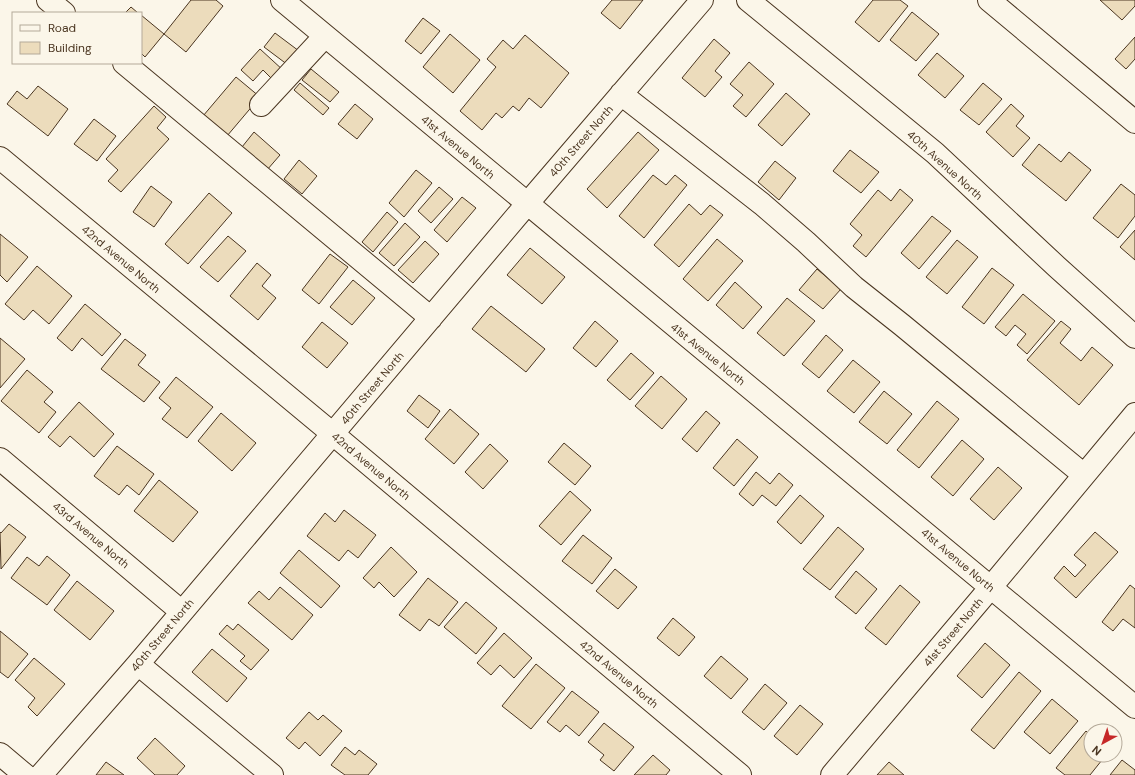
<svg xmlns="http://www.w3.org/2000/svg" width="1135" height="775" font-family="'DM Sans',sans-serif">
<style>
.building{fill:#ecdcbc;stroke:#4a3520}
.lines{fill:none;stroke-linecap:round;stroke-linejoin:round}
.minor-casing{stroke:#4a3520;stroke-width:24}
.minor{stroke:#fbf6e9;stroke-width:22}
.labels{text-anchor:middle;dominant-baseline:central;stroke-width:3;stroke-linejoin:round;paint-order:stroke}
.street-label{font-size:11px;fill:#4a3520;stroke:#fbf6e9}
</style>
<rect width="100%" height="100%" fill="#fbf6e9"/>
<path class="building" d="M191 0H216L223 6 186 52 164 34Z
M612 0H643L620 29 601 13Z
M873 0H900L908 6 879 42 855 22Z
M1100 0H1135V6L1122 20Z
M131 7 138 13H125Z
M912 12 939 34 916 61 890 40Z
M141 15 164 34 145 57 141 53Z
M423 18 440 31 421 54 405 41Z
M275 33 299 51 288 65 264 47Z
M450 34 480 60 453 93 423 67Z
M525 35 569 73 541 108 529 98 519 111 513 106 502 118 496 113 482 130 460 111 496 67 487 59 503 40 513 49Z
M1135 37V59L1126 69 1115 59Z
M714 39 730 53 715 71 722 77 705 97 682 78Z
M260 49 284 71 274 81 263 70 253 81 241 70Z
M937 53 964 76 945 98 918 75Z
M749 62 774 84 746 117 733 106 743 95 730 84Z
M311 69 339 92 330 102 302 80Z
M236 77 260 97 227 136 203 116Z
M300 83 329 108 323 115 294 90Z
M983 83 1002 99 979 125 960 110Z
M38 86 68 109 48 136 7 104 17 91 27 99Z
M786 93 810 114 782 146 758 125Z
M355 104 373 119 357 139 338 124Z
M1011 104 1024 116 1016 126 1030 138 1013 157 986 132Z
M154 106 166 117 157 128 169 139 121 192 108 181 118 170 106 159Z
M94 119 116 136 97 161 74 144Z
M254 132 280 155 267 170 242 147Z
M638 132 659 150 607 208 587 189Z
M1039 144 1061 162 1069 152 1091 170 1066 201 1022 165Z
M850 150 879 172 861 193 833 171Z
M299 160 317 176 302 194 284 179Z
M775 161 796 178 779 200 758 182Z
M416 170 432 183 404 217 389 203Z
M653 175 666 185 675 175 687 185 644 238 619 216Z
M1121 184 1135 195V216L1118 238 1093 218Z
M151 186 172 202 154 227 133 212Z
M439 187 453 199 431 223 418 211Z
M900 189 913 200 866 257 853 246 862 235 850 224 878 190 891 201Z
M209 193 232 213 188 264 165 244Z
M462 197 476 208 447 242 434 230Z
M689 204 701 215 710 205 723 215 679 267 654 245Z
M387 212 398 222 373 252 362 242Z
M932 216 951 231 919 269 901 253Z
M405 223 420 237 394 266 379 253Z
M1135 230V260L1120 247Z
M0 234 28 257 7 282 0 275Z
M228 236 246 251 218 282 200 267Z
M717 239 743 261 708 301 683 279Z
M957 240 978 257 947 294 926 277Z
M425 241 439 254 413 283 398 270Z
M530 248 565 277 542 304 507 275Z
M330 254 348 267 319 304 302 290Z
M257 263 271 275 262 286 276 298 258 320 230 296Z
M37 266 72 296 49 324 33 310 24 320 5 304Z
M992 268 1014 285 984 324 962 307Z
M817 269 841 289 823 309 799 290Z
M353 280 375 298 352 325 330 307Z
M735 282 762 307 743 329 716 305Z
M1023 294 1055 321 1027 354 1017 345 1026 334 1015 325 1006 336 995 327Z
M787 298 815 321 784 356 757 333Z
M85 304 121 334 102 356 82 338 72 351 57 338Z
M491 306 545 349 526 372 472 329Z
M595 321 618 341 596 367 573 348Z
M1061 321 1071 329 1060 343 1081 361 1092 347 1113 365 1079 405 1027 360Z
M322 322 348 343 327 368 302 347Z
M826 335 843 350 819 378 802 364Z
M0 338 25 359 0 388Z
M125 339 146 355 138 365 160 382 144 402 101 369Z
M631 353 654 373 630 400 607 380Z
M853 360 880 382 854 413 827 391Z
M27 370 53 392 44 402 56 412 39 433 1 401Z
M661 376 687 399 662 429 635 406Z
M176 377 213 407 187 438 162 419 171 408 159 398Z
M884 391 912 414 887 444 859 422Z
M419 395 440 411 428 428 407 411Z
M937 401 959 419 919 468 897 450Z
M79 402 114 434 94 457 70 436 60 447 48 437Z
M450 409 479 434 454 464 425 439Z
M706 411 720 423 697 452 682 439Z
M221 413 256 443 232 471 198 441Z
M737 439 758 457 734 486 713 468Z
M962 440 984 459 953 496 931 477Z
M564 443 591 466 575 485 548 462Z
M490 444 508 461 483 489 465 472Z
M117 446 154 474 139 495 127 485 119 495 94 476Z
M998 467 1022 488 994 520 970 499Z
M756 472 770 484 779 473 793 485 776 506 762 495 753 506 739 494Z
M159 480 198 512 173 542 134 511Z
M570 491 591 510 561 545 539 526Z
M800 495 824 516 801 544 777 522Z
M344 510 376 535 358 558 348 550 339 561 307 536 325 513 335 522Z
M9 524 26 537 1 569 0 532 1 533Z
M838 527 864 549 830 590 803 569Z
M1095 532 1118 552 1076 598 1054 578 1064 566 1075 577 1086 565 1074 555Z
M583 535 612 558 592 584 562 561Z
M391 547 417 572 394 597 379 582 374 588 363 578Z
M299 550 340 586 321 608 280 573Z
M47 556 70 575 47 605 11 578 27 557 39 566Z
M615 569 637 587 618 609 596 591Z
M856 571 877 589 856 614 835 597Z
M428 578 458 602 439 626 429 619 420 631 399 615Z
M77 581 114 611 90 640 54 610Z
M900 585 920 602 886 645 865 628Z
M1130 585 1135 589V628L1123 619 1113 631 1102 622Z
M280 587 313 615 292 640 248 603 259 591 269 600Z
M466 602 497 628 476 654 444 627Z
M673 618 695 637 679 656 657 638Z
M238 624 269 650 251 670 240 661 245 656 219 634 227 625 233 630Z
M0 631 28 654 8 678 0 672Z
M504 633 532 658 514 678 500 665 491 675 477 663Z
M985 643 1010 665 982 698 957 676Z
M212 649 247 678 227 702 192 672Z
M721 656 748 679 731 699 704 676Z
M34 658 65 684 37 716 28 707 35 698 15 680Z
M536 664 565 688 531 729 502 706Z
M1019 672 1041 691 994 749 971 730Z
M765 684 787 703 764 730 742 712Z
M572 691 599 712 579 736 566 725 560 732 547 722Z
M1052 699 1078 721 1050 754 1024 732Z
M800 705 823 724 797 755 774 736Z
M309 712 318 720 323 715 342 731 320 756 305 742 299 749 286 738Z
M604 723 634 747 614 771 600 760 604 755 588 742Z
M1086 731 1091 736V755H1106L1090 775H1065L1056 768Z
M155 738 185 766 177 775H155L137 758Z
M345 747 355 755 359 750 377 764 368 775H345L331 765Z
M653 755 670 770 666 775H634Z
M1122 760 1135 770V775H1110Z
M106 762 124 775H96Z
M889 762 904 775H877Z"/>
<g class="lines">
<g class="minor-casing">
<path id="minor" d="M48 0 64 13
M282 0C565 237 852 470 1135 707
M748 0 935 153 1057 267 1135 337
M989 0 1135 122
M124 63 431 318
M621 94 762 204 806 242 854 287 902 325 1084 475
M261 105 325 36
M0 158 333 434 740 775
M0 459 182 612
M138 664 272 775
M0 754 25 775
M41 775 138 664 527 204 702 0
M832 775 991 587 1135 414"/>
</g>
<use href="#minor" class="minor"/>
</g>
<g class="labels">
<g class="street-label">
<text transform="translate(581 141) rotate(-49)">40th Street North</text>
<text transform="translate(458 147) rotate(40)">41st Avenue North</text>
<text transform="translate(945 165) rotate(42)">40th Avenue North</text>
<text transform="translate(121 259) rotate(40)">42nd Avenue North</text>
<text transform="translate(708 354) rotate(39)">41st Avenue North</text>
<text transform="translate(372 388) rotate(-50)">40th Street North</text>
<text transform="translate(371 466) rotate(40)">42nd Avenue North</text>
<text transform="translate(91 535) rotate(40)">43rd Avenue North</text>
<text transform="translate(958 560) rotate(40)">41st Avenue North</text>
<text transform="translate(953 632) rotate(-50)">41st Street North</text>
<text transform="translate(162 635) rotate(-50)">40th Street North</text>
<text transform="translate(619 674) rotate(40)">42nd Avenue North</text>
</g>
</g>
<rect x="12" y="12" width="130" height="52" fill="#fbf6e9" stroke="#b4a999"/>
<rect x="20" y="25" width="20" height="6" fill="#fbf6e9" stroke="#b4a999"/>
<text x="48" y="32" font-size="12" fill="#4a3520">Road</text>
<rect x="20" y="42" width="20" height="12" fill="#ecdcbc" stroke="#b4a999"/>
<text x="48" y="52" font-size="12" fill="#4a3520">Building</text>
<g transform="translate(1103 743) rotate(220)"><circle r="19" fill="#fbf6e9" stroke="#b4a999"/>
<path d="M0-3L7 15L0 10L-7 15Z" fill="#c62828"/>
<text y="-6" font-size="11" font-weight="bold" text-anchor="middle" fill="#4a3520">N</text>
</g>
</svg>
